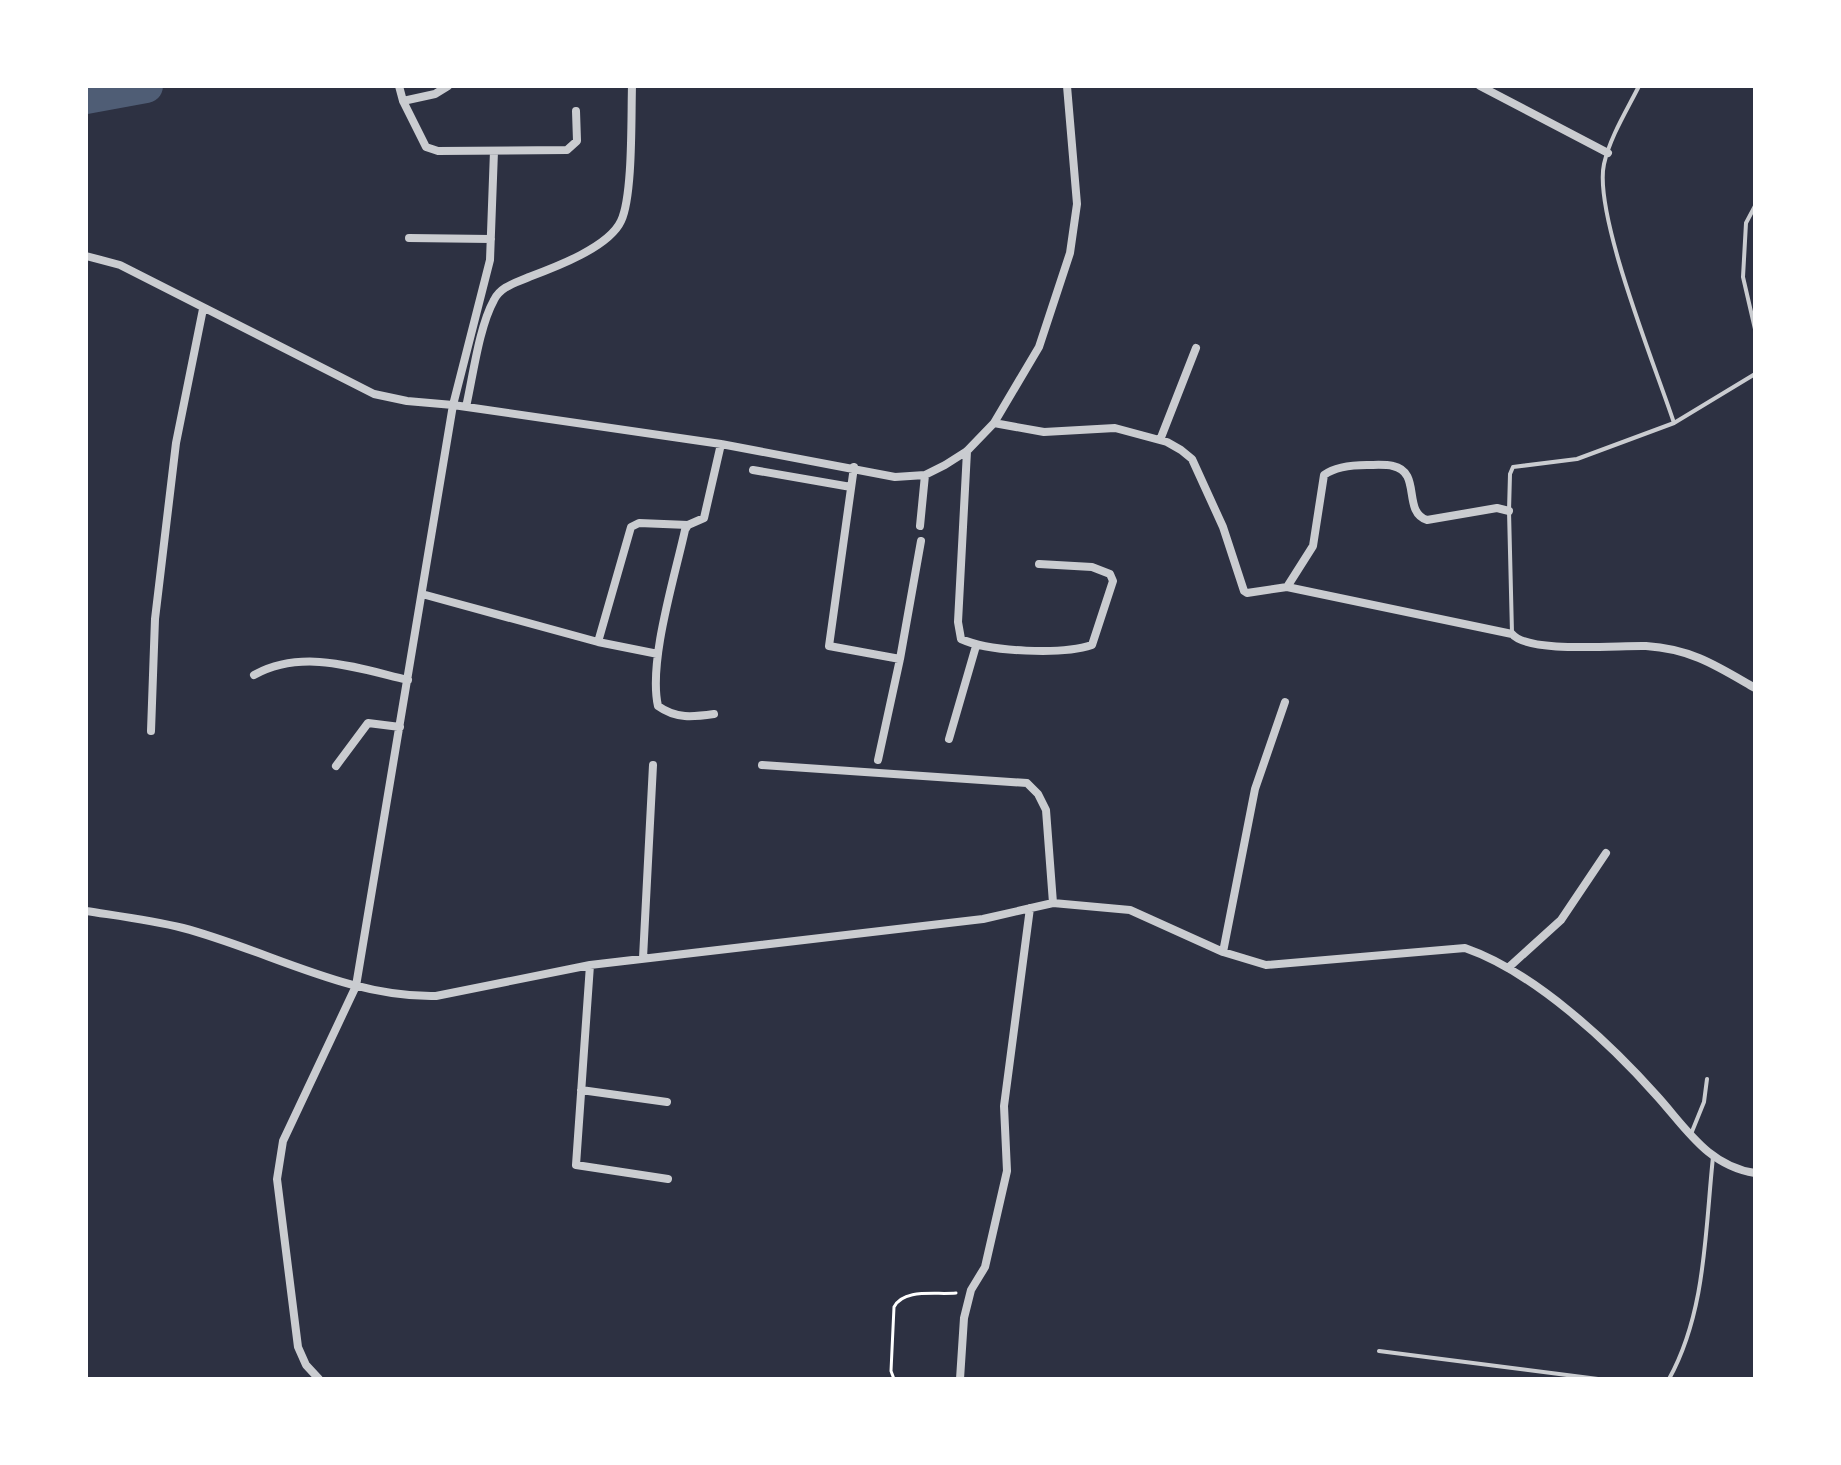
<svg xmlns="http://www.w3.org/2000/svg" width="1841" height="1465" font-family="'PT Sans',sans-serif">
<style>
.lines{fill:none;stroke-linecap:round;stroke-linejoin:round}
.river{stroke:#4f5d75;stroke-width:34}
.path{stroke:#fff;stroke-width:3}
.service{stroke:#caccd0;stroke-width:4}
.minor{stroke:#caccd0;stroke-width:8}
</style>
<rect width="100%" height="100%" fill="#2d3142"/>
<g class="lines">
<path class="river" d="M86 97 146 86"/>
<path class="path" d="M894 1379 891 1371 894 1307C904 1288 936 1295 956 1293"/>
<path class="service" d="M1639 86C1627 110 1610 137 1604 164 1593 214 1656 368 1674 423
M1755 206 1746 223 1743 277 1755 329
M1512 633 1509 511 1510 474 1513 467 1577 459 1674 423 1755 374
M1691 1134 1704 1102 1707 1079
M1379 1351 1598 1379
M1669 1379C1706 1312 1705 1232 1713 1157"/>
<path class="minor" d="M399 86 403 101 426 147 438 151 567 150 577 141 576 111
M1480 86 1608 153
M403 101 435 94 448 86
M409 238 491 239
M86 256 120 265 374 394 407 401 453 405 490 260 494 151
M466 407C473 376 479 327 494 300 501 286 516 283 529 277 556 267 609 247 621 221 633 196 631 117 632 86
M994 423 1044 432 1115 428 1167 442 1181 450 1192 459 1223 527 1244 591 1247 593 1287 587 1512 634C1529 654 1619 645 1646 646 1692 649 1717 666 1755 688
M1160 440 1196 348
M967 451 958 622 961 639C990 652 1062 655 1092 645L1113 581 1110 574 1092 567 1039 564
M854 467 829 646 900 659
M753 470 851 487
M920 526 925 475
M1287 587 1313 546 1324 475C1335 467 1353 465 1367 465 1375 465 1385 464 1393 466 1422 472 1402 512 1427 520L1497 508 1509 511
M422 594 598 642 658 654
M598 642 631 527 639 523 688 525
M254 675C303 648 357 668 408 680
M714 714C693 717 676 719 658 706 648 662 675 576 685 530L688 525 704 518 721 444
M151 731 155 619 176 443 203 309
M949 739 976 646
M878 760 900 659 921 541
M762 765 1027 783 1038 794 1046 810 1053 903
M336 766 368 723 400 727
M86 911C118 916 151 920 183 928 267 950 348 998 436 996L590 965 983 919 1053 903 1130 910 1223 952 1266 965 1465 948C1534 972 1609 1042 1657 1096 1686 1128 1708 1166 1755 1173
M1223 952 1255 789 1285 702
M643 958 653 765
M590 965 576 1165 668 1179
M1508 968 1561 920 1606 853
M581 1090 667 1102
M319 1379 306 1365 298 1347 277 1179 283 1141 356 986 453 405 721 444 895 477 925 475 945 465 967 451 994 423 1039 347 1070 253 1077 204 1067 86
M960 1379 964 1318 971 1290 985 1267 1007 1171 1004 1106 1030 908"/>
</g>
<rect width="1841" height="1465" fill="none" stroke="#ffffff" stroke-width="176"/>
</svg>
